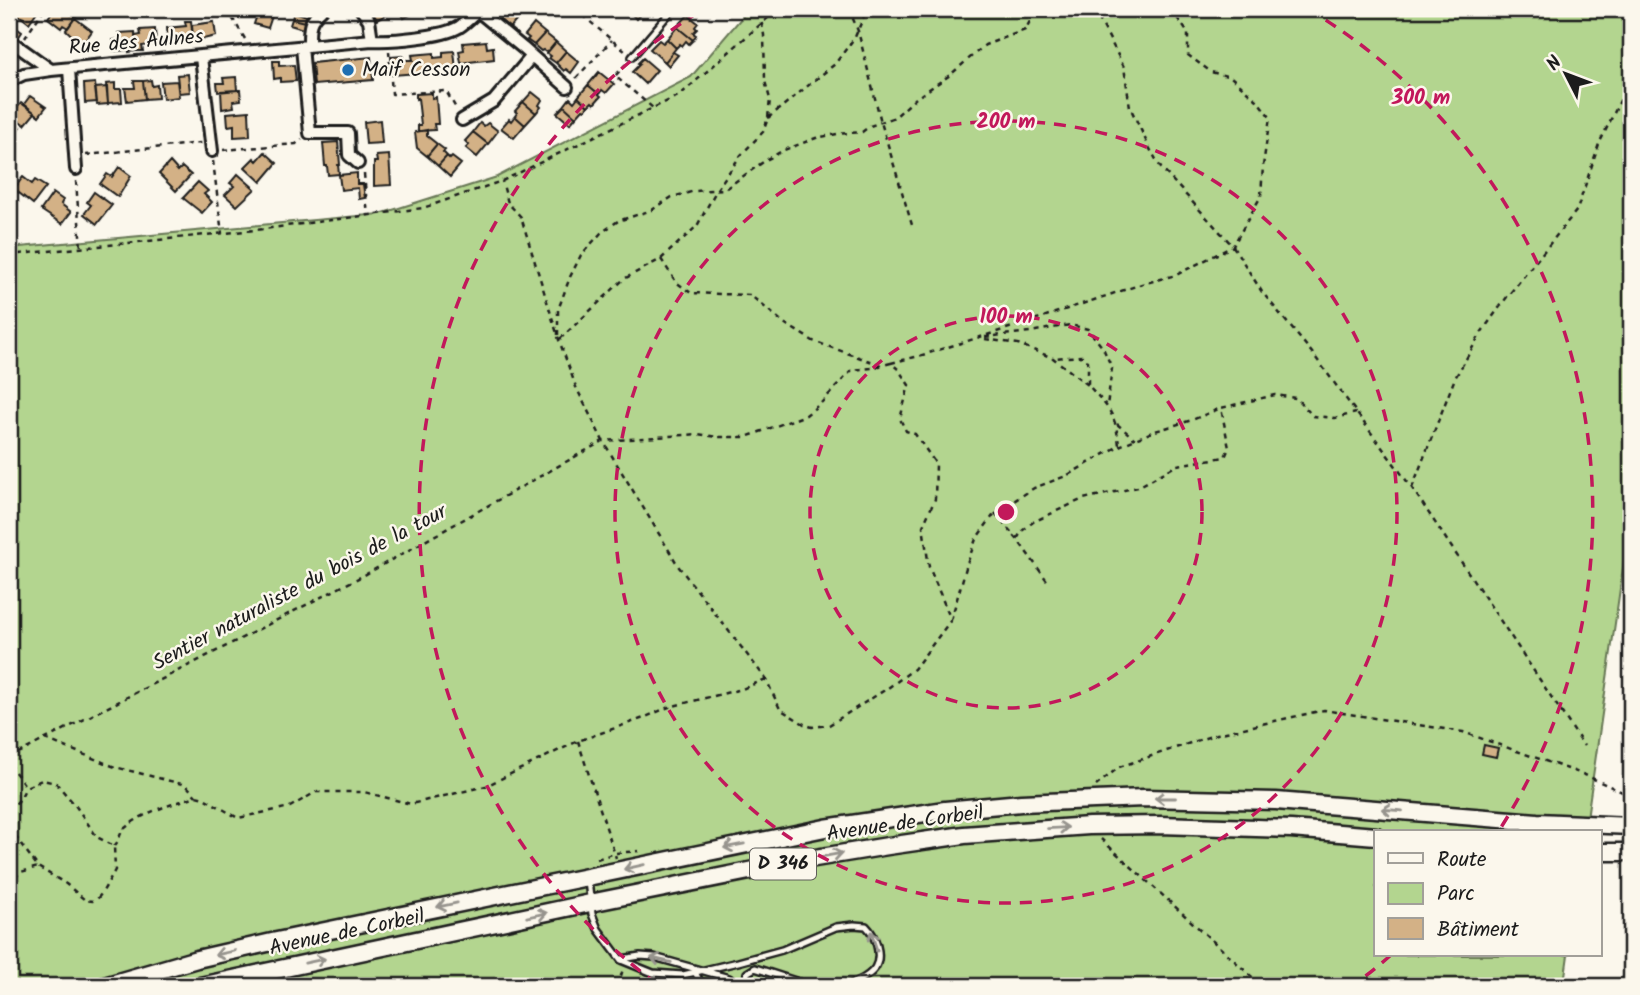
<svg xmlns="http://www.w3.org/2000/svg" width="1640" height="995" font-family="Kalam,sans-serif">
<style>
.green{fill:#b3d58f;stroke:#687856;stroke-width:2}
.building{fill:#d3b186;stroke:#1c1c1c;stroke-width:2}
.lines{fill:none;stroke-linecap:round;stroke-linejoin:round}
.lane-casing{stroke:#1c1c1c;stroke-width:10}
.street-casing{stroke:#1c1c1c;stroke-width:16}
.primary-casing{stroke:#1c1c1c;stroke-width:21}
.path{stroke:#1c1c1c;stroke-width:2.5;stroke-dasharray:5 5;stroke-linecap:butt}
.lane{stroke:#fbf7ec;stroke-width:5}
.street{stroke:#fbf7ec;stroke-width:10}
.primary{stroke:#fbf7ec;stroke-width:16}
.oneway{stroke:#97948e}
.ring{fill:none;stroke:#c2185b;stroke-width:3.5;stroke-dasharray:12 9}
.poi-dot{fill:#1f6fb2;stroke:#fbf7ec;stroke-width:2.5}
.labels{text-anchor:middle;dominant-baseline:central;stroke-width:5;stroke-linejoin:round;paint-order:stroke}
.shield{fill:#fbf7ec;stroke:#5f5e5a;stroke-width:2}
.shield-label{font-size:19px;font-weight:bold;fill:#1c1c1c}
.street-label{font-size:21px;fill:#1c1c1c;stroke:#fbf7ec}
.poi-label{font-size:21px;fill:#1c1c1c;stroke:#fbf7ec;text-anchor:start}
.centre{fill:#c2185b;stroke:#fbf7ec;stroke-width:3.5}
.ring-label{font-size:21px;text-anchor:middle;font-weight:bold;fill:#c2185b;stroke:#fbf7ec;stroke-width:5;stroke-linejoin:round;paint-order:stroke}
</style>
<rect width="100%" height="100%" fill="#fbf7ec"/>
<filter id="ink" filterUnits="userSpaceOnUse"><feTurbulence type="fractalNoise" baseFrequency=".0143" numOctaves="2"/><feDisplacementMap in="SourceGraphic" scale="14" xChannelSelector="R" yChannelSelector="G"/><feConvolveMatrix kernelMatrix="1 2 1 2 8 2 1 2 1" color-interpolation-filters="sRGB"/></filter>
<g filter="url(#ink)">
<path class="green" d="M749 9H1631V512L1585 832H1376V955H1568L1564 983 1565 986H9V248L380 214 497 177 691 77Z"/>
<path class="building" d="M17 9H36L38 10 29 23 15 12Z
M54 9H63L71 15 73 12 77 15 68 28 63 25 61 28 48 18Z
M259 9 273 13 268 28 254 24Z
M384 9H386L388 14 373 22 370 16Z
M399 9H414L416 12 404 18Z
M502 9H526L510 28 499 19 503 15 499 12Z
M627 9H645L636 19Z
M294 12 307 16 305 22 292 19Z
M688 15 698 23 695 27 697 29 693 33 696 35 693 40 677 27Z
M75 18 92 31 82 45 66 30Z
M292 19 305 22 303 29 290 25Z
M185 21H191L193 40 168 41 167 28 186 26Z
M214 22 216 36 199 40V38H193L192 25Z
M11 24 22 32 18 38 9 32V27Z
M534 24 545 33 534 45 527 40 529 38 525 35Z
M677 27 693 40 689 44 686 41 682 46 680 44 676 48 667 39Z
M155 29 156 44 142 46 143 51H136L135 36 141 35 140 30Z
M135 32 136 51 129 52V50L114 51 113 40 120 39 119 33Z
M545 33 556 42 547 53 543 50 541 51 534 45Z
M667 39 676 48 665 62 650 49 659 40 663 43Z
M486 41 487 48 493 47 494 59 461 63 459 51 464 50 463 43Z
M556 42 566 51 556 63 549 58 551 56 547 53Z
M454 51 456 70 393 75 391 57 403 56V60H413L412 55 434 53V58L443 57V52Z
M566 51 579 62 571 73 566 69 564 71 556 63Z
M673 52 678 55 669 66 665 62Z
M371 57 373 80 314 85 312 63Z
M643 58 657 70 645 84 632 72 640 64 638 63Z
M273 61H279V66L294 65 296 81 280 82V78L274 79Z
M599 72 614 84 606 93 602 90 599 94 588 85Z
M188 74 190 92 179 93 177 75Z
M236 77 237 90 218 92 217 83H224L223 78Z
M151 80 152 86 157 85 158 98 145 99 143 81Z
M134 81H143L145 99 127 101 125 88H135Z
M177 81 179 97 163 99 161 82Z
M95 83 97 102 85 103 84 84Z
M115 83V89H121L122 102 108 103 106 84Z
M588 85 601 96 594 104 592 102 588 106 578 97Z
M107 87 108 104 97 105 95 88Z
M237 90H240L241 100 233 101 234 107 222 109 221 91Z
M532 92 542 100 539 105 541 107 536 113 523 102Z
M432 93V98L436 97 438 124H434L435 130 418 131V125H421L418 98 416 99V94Z
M30 96 46 107 39 116 24 104Z
M578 97 588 106 585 110 583 109 576 117 564 106 570 98 574 102Z
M523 102 536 113 525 125 515 116 517 113 515 111Z
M21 103 35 113 25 125 11 115Z
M564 106 576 117 570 124 557 113Z
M249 111 250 136 234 137V125L228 126 227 113Z
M515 116 525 125 514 138 501 128 509 119 511 121Z
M9 119 20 127 13 136 9 133Z
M380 120 382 143 366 144 364 122Z
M480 123 484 126 488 123 498 131 488 144 473 132Z
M427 130V136L437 144 427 156 417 148 415 132Z
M473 132 488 144 477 157 466 148 469 145 465 141Z
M338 142 340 165H338L339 174 328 175 327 166H325L323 143Z
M437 144 445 150 443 152 447 156 438 166 427 156Z
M265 152 277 163 261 182 245 167 254 158 257 161Z
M389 155 391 185 374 186V162H377L376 156Z
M447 156 450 159 452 157 461 164 450 177 438 166Z
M170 162 178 171 182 167 191 175 176 191 159 174Z
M119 167 131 176 118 197 100 184 107 174 112 177Z
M357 173V184H363L365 198 359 199 358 188 341 190 339 175Z
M238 174 255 189 237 206 225 195 234 186 230 183Z
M23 177 32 184 35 180 46 187 33 204 14 189Z
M198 182 208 191 204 194 212 202 202 213 183 198Z
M94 192 112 205 97 224 84 214 91 205 87 202Z
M53 193 63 200 61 204 71 212 62 224 41 210Z
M1484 745 1498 748 1496 757 1482 754Z"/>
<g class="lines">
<g class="lane-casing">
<path id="lane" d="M632 57 673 9
M588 881 592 914 598 929 621 960 653 973 683 975 738 962 782 950 836 927 854 925 866 926C875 935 883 955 875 968 868 978 852 985 840 986
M622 959 640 956 654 957 729 978 738 986
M695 972 702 986
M746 986 747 973 755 968 811 986"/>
</g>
<g class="street-casing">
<path id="street" d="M361 9 369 20 372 40
M478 11 523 48 567 87
M9 40 51 70
M309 46C309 28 308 21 322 9
M302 47 310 133H348L349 155 358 163
M201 57 212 151
M69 69 76 169
M9 81 24 74 51 70 372 40C392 41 442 37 459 27 467 22 473 15 480 9
M462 120 494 101 532 56"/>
</g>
<g class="primary-casing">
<path id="primary" d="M1600 852H1631
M104 986 197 959 272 942 825 828 945 810 1021 803 1144 798 1276 801 1537 822 1631 826
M200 986 590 903 809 859 888 846 964 835 1089 826 1160 825 1291 829 1376 836"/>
</g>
<path class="path" d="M227 9 245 39
M575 9 626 52
M849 9 858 31 881 122 912 225
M1094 9 1124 67 1130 107 1150 149 1161 168 1233 246 1262 292 1313 354 1412 488 1584 746
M25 38 44 9
M389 51 392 94 446 91 457 110
M626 64 615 76 653 108
M576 78 612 40
M768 118 835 64 855 37 867 9
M223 150 296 144 302 139
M86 155 201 143
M213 161 222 234
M364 174 368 216
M76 181 81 248
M9 255 256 230 423 208 502 181 680 95 778 9
M661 259 676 282 691 293 750 295 784 323 813 341 881 365
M558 335V310L570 277 581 255 601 233 618 221 652 210 672 197 695 191 725 189 766 160 784 150 816 138 837 134 862 132 870 126 895 117 916 98 950 75 985 45 1025 30 1037 9
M985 337 1030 332 1070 325 1088 329 1103 348 1112 368 1107 406
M560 339 624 279 661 259 697 226 717 189 741 155 763 132 768 118 770 99 765 81 764 35 759 9
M985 339 1018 344 1053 358 1088 385
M891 363 919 356 1019 325 1142 284 1176 275 1233 246 1261 196 1263 166 1270 117 1257 100 1231 77 1211 72 1188 55V33L1171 9
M1117 424 1135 439
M1119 446 1152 432 1192 420 1221 408 1275 395 1296 398 1313 416 1335 418 1356 413
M1412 488 1455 378 1481 333 1507 297 1577 210 1599 144 1631 78
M995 513 1017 539 1048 582
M1017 539 1022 531 1033 522 1083 499 1138 487 1177 465 1225 457 1229 448 1221 408
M951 620 967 564 976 539 995 513 1034 488 1066 476 1119 446C1116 414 1109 408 1088 385V361L1082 356 1053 358
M45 739 115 767 186 785 196 796
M578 741 616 858
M9 758 368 573 603 441 698 434 718 437H746L806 415 821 403 852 370 872 368 891 363 898 369 909 385 900 419 906 431 915 434 936 464 935 499 923 526 929 567 951 620 914 669 888 688 829 725 812 727 804 724 780 709 766 679 679 567 603 441 576 387 559 340 521 217 508 203 502 181
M9 764 26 787 42 780 56 783 75 805 97 837 114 846 115 870 102 893 97 899 93 901 85 900 66 884 38 867
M1096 786 1119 767 1217 734 1324 710 1463 732 1585 775 1631 796
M9 811 20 799 26 787
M9 828 38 867 21 872 9 883
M1101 839 1262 986
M114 846C120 841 119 833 125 828 145 811 171 805 196 796L204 798 238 818 290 807 316 792H364L411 804 486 786 578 741 641 719 669 707 742 689 766 679
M597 859 615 853 639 851
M618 986 623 969"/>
<use href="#lane" class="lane"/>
<use href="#street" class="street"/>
<use href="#primary" class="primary"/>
</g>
<defs><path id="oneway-shaft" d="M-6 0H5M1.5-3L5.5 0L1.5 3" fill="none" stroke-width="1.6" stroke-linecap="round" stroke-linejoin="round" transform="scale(1.75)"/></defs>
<g class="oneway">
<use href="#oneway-shaft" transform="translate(1165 798) rotate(-180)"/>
<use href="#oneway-shaft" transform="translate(1392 810) rotate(-175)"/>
<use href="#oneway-shaft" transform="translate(1058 828) rotate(-3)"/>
<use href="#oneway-shaft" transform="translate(734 846) rotate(169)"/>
<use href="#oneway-shaft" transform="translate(832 855) rotate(-10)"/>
<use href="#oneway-shaft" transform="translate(634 867) rotate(167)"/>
<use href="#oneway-shaft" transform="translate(447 905) rotate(168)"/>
<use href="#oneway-shaft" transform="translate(537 915) rotate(-12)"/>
<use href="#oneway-shaft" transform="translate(874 941) rotate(-108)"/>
<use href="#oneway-shaft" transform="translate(225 953) rotate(167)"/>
<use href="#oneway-shaft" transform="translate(661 960) rotate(-167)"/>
<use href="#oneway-shaft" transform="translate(315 961) rotate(-12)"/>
</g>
</g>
<g class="ring">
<circle cx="1006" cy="512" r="196"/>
<circle cx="1006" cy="512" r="391"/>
<path d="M1391 955A587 587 0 0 1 1355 984M657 984A587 587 0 0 1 704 9M1308 9A587 587 0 0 1 1498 832"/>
</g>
<circle class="poi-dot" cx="348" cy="70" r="7"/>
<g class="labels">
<rect class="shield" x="750" y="848.5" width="66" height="31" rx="5"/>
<g class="shield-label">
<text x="783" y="864">D 346</text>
</g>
<g class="street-label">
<text transform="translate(136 43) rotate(-5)">Rue des Aulnes</text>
<text transform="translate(300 588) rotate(-28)">Sentier naturaliste du bois de la tour</text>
<text transform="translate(905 824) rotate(-8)">Avenue de Corbeil</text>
<text transform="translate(347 933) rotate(-12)">Avenue de Corbeil</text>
</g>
<g class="poi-label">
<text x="362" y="70">Maif Cesson</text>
</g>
</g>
<circle cx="1006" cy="512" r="10" class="centre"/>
<g class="ring-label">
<text x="1421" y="104">300 m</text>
<text x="1006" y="128">200 m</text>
<text x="1006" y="323">100 m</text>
</g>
<rect width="1640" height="995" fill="none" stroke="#fbf7ec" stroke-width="35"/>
<rect x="18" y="18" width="1605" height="960" fill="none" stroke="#1c1c1c" stroke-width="2.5" filter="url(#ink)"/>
<rect x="1374" y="830" width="228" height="126" fill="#fbf7ec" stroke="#a29f99" stroke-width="2"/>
<rect x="1388" y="853" width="35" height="10" fill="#fbf7ec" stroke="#a29f99" stroke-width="2"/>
<text x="1437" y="866" font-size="21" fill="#1c1c1c">Route</text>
<rect x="1388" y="883" width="35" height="21" fill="#b3d58f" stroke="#a29f99" stroke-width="2"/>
<text x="1437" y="900" font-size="21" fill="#1c1c1c">Parc</text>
<rect x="1388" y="918" width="35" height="21" fill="#d3b186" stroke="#a29f99" stroke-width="2"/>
<text x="1437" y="936" font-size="21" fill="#1c1c1c">Bâtiment</text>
<g transform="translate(1566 74) rotate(312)" stroke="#fbf7ec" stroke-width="5" paint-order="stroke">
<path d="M0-5L12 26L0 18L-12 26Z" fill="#1c1c1c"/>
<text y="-10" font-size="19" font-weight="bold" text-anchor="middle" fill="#1c1c1c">N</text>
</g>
</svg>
